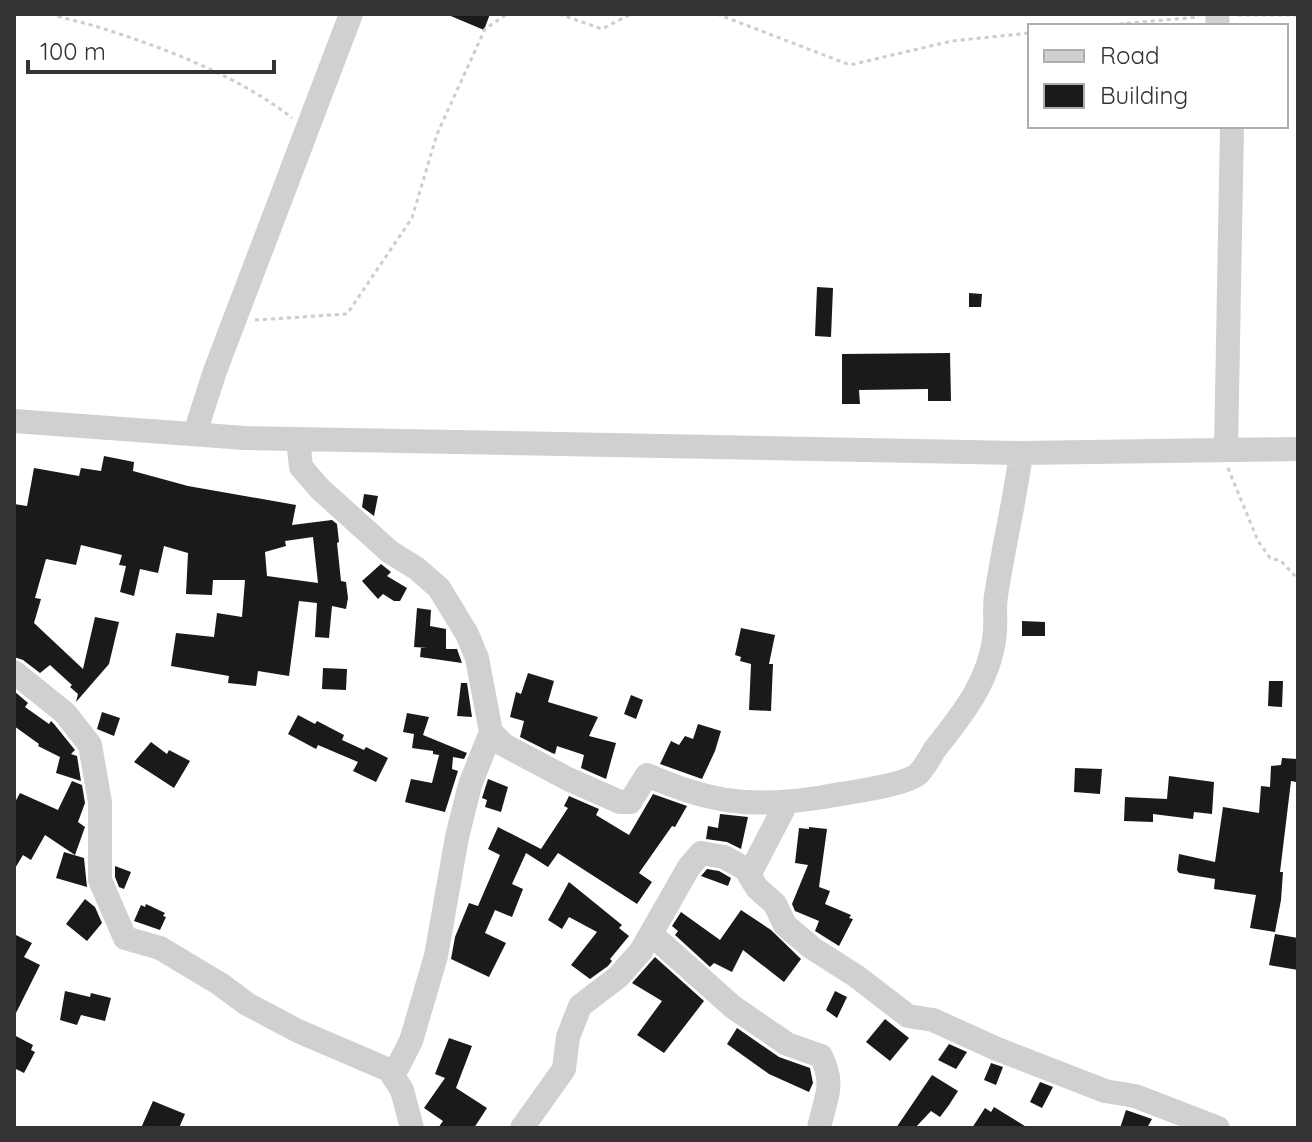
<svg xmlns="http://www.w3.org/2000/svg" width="1312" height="1142" font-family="Quicksand,sans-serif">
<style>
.building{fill:#1a1a1a;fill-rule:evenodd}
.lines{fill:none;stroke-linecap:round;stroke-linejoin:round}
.path{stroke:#cdcdcd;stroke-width:3;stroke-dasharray:4 4;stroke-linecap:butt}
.minor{stroke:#d0d0d0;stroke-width:24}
</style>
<rect width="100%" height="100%" fill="#fff"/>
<path class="building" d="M446 14H490L484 30Z
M817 287 833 288 831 337 815 336Z
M969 293 982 294 981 307H969Z
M950 353 951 401H928V389L859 390 860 404H842V354Z
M104 456 134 462 133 471 188 486 296 505 292 525 332 520 337 524 339 542 337 543 341 581 346 582 348 598 346 609 332 606 329 638 315 637 317 603 299 601 289 676 258 671 256 686 228 683 229 676 171 666 176 633 214 637 217 613 242 617 245 580H213L212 595 186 594 188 553 164 546 158 573 140 569 134 596 120 592 126 566 119 565 122 555 81 545 76 565 46 559 35 598 41 599 34 623 83 669 95 617 119 622 109 664 76 702 78 694 70 687 72 685 50 665 40 673 23 660 14 657V504L27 506 34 468 79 476 81 468 101 471ZM313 537 318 583 267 576 265 552 286 546 285 541Z
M364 494 378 496 374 516 362 507Z
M381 564 391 572 387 576 407 588 400 601H394L383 594 378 599 362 581Z
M417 608 431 610 430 626 446 629V649H457L462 663 420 657 421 648H427L414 647Z
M1022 621 1045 622V636H1022Z
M741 628 775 635 769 664H773L771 711 749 710 751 664 740 661 741 657 735 655Z
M323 668 347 669 346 690 322 689Z
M528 673 554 681 548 702 598 717 589 736 616 743 606 779 581 768 584 755 557 746 555 754 552 753 520 737 524 721 510 717 516 692 521 694Z
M1269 681H1283L1282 707 1268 706Z
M461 683H467L472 717 457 716Z
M14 691 28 703 25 707 49 724 51 721 54 724 75 750 71 754 77 756 81 781 56 773 60 757 38 746 39 744 14 726Z
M631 695 643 700 636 719 624 714Z
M102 712 120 718 114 736 97 729Z
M407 713 429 717 423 735 467 753 464 759 453 757 452 769 458 771 445 812 405 802 411 779 432 783 439 755 433 754V751L412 748 414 734 403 732Z
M298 715 315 724 317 721 344 735 342 740 364 750 366 747 388 758 376 782 353 771 358 762 318 745 316 749 288 734Z
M698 724 721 731 715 751 702 779 660 764 671 741 679 745 685 736 693 739Z
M151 742 167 754 169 750 190 761 174 788 134 762Z
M1282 758 1297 759 1296 782 1291 781 1280 872H1283L1281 900 1275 932 1250 928 1256 895 1214 889 1215 879 1179 873 1177 870 1179 854 1215 862 1223 807 1259 813 1261 786 1270 787 1271 766 1281 765Z
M1075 768 1102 769 1100 794 1074 792Z
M1169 776 1214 782 1212 814 1194 812 1193 819 1153 814V822L1124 821 1125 797 1167 799Z
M488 779 508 787 501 812 485 807 487 800 482 798Z
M72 781 82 785 85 803 78 822 85 827 75 855 45 835 31 860 23 855 14 870V804L20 793 58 810Z
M653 794 687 806 675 827 672 826 639 873 652 882 637 904 558 853 548 867 526 853 512 884 523 889 512 917 495 910 485 933 506 943 489 977 451 959 455 937 469 903 478 906 500 855 488 849 498 827 541 849 568 808 564 806 569 796 599 809 596 815 629 835Z
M720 814 748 817 741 849 727 842 706 839 708 826 718 828Z
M809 827 827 829 819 887 830 891 825 904 851 915 849 918 853 919 839 946 815 931 819 921 795 911 792 904 808 865 795 863 799 828 809 829Z
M64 852 84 858 87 887 56 878Z
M115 866 131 872 124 889 119 887 115 877Z
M707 869 719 871 731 878 728 886 701 876Z
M569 882 622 925 619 928 629 936 610 959 612 961 608 966 590 979 571 965 597 932 569 917 562 929 548 920Z
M85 899 95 907 102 923 87 941 66 924Z
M146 904 165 913 163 916 166 917 160 930 134 921 141 905 145 907Z
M741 910 771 930 801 959 784 982 743 950 732 972 714 963 710 967 675 935 678 931 672 926 681 912 720 940Z
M14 934 32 943 24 957 40 965 14 1017Z
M1275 934 1298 938V970L1269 965Z
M655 957 704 1001 664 1053 637 1035 662 1001 632 983Z
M65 991 90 997 91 993 111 998 105 1021 81 1015 77 1025 60 1020Z
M835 991 847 997 837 1018 826 1010Z
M885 1019 909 1038 890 1061 866 1042Z
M737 1028 779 1057 810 1068 813 1083 809 1092 769 1074 727 1044Z
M14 1035 33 1045 31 1050 35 1052 24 1073 14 1068Z
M449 1038 472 1046 456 1088 487 1108 474 1128H438L443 1121 424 1108 445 1078 435 1074Z
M949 1044 967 1052 956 1069 938 1060Z
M991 1063 1003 1067 996 1085 984 1080Z
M932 1075 958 1091 949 1105 940 1117 931 1111 915 1128H896Z
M1040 1082 1053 1087 1042 1108 1030 1102Z
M153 1101 185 1114 179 1128H141Z
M994 1107 1028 1128H972L985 1108 991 1112Z
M1126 1110 1152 1119 1147 1128H1120Z"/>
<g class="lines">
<path class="path" d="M50 14C66 19 82 22 98 27 162 47 239 76 292 118
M559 14 602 29 631 14
M717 14 850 65 952 41 1030 33
M1238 15H1298
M1095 26 1199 17
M255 320 347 314 412 218 437 134 485 29 507 14
M1228 468 1258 541 1270 558 1281 561 1298 579"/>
<path class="minor" d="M1217 14 1218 26
M14 421 245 438 1021 453 1298 449
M195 433 215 371 351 14
M298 439 301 467 320 489 390 552 416 568 439 588 467 634 477 658 491 732 504 745 568 779 620 802H630L647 775C713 804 753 808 824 797 844 793 904 786 918 774 925 767 930 757 935 749 963 714 991 679 995 632 996 620 994 608 996 596 1003 548 1015 501 1021 453
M1226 450 1232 126
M14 672 65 713 90 745 100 802V880L125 938 160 948 220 984 247 1004 298 1031 389 1070 402 1090 412 1128
M785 802 784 808 749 875 757 888 775 904 785 925 812 948 856 976 908 1016 933 1020 997 1049 1105 1091 1135 1096 1218 1128
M651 934 733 1007 787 1044 821 1056C836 1086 825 1098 819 1128
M393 1076 411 1041 436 956 457 837 470 785 491 732
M522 1128 564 1069 568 1037 580 1006 618 977 641 951 689 867 701 853 724 857 751 872"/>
</g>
<rect width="1312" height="1142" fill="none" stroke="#333333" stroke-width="32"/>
<rect x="1028" y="24" width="260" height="104" fill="#ffffff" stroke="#adadad" stroke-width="2"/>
<rect x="1044" y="50" width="40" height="12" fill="#d0d0d0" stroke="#adadad" stroke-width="2"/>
<text x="1100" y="64" font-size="24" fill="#333333">Road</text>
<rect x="1044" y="84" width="40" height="24" fill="#1a1a1a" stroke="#adadad" stroke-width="2"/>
<text x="1100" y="104" font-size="24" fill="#333333">Building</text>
<path d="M28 60v12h246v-12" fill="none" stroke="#333333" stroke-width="4"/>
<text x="40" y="60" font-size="24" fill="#333333" stroke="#ffffff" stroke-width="6" paint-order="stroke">100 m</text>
</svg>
